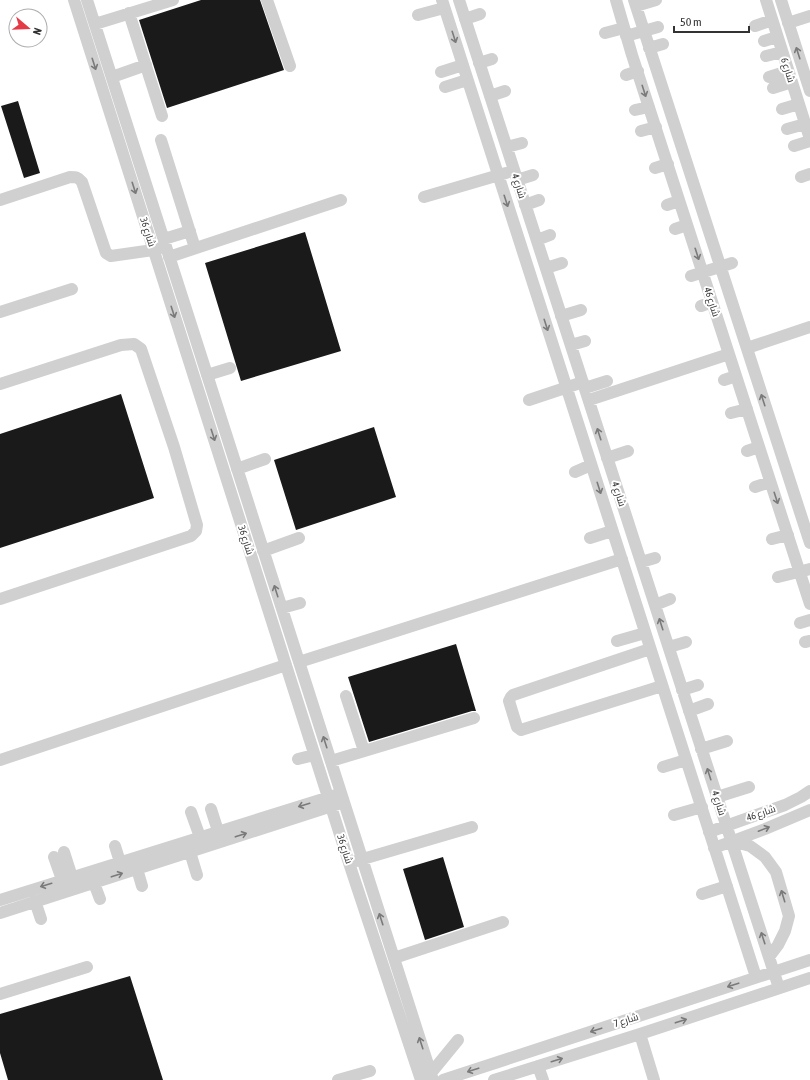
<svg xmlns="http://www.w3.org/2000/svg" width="810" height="1080" font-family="'Asap Condensed',Cairo,sans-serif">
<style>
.building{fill:#1a1a1a}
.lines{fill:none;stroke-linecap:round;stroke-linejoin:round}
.minor{stroke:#d0d0d0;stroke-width:12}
.oneway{stroke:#7a7a7a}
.labels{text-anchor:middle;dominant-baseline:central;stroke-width:4;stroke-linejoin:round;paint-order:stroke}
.street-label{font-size:10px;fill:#333;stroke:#fff}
</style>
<rect width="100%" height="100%" fill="#fff"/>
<path class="building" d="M201 0H260L284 70 167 108 139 20Z
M18 101 40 173 24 178 1 106Z
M305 232 341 351 241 381 205 263Z
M121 394 154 498 0 548V434Z
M374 427 396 497 296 530 274 460Z
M456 644 476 711H472L369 742 348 677Z
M443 857 464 927 425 940 403 869Z
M130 976 163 1080H8L0 1053V1014Z"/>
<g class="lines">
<path class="minor" d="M74 0 349 863 421 1080
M87 0 433 1080
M267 0 290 66
M442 0 756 977
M459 0 779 988
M616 0 632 55 810 604
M634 0 810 543
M766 0 810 139
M781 0 810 91
M636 6 656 0
M129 13 162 116
M418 15 444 8
M465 19 480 14
M788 23 810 16
M95 24 173 0
M755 26 772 20
M605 33 624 28
M626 36 658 27
M764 41 777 37
M649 48 663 44
M766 56 782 52
M479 63 492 59
M441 72 463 65
M626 75 638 71
M112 77 146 65
M769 77 788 71
M445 87 467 80
M773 88 792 82
M490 96 505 91
M782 109 799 104
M635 110 649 107
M787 129 805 124
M641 131 656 127
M161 140 195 248
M794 146 810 141
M507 147 522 143
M655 168 668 164
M801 177 810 174
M517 180 533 175
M424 197 506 173
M0 200 70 177C76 177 78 177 82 182L106 253 111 256 153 250 160 248
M525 205 539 200
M667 205 679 201
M675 229 687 225
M164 239 190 231
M537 240 550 235
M169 257 341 200
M546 268 562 263
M691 276 732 263
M701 306 712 302
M0 312 72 289
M561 316 581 310
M571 345 585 341
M747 348 810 327
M207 375 230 368
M724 380 736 376
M0 384 121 345 134 344 141 349 174 447 197 525 196 531 191 536 0 599
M585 388 607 381
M529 400 583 382
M589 400 729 354
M731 413 747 409
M747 451 759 447
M607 458 628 451
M237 469 265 459
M575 472 591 465
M755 487 770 482
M590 538 612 531
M772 539 788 535
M263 551 299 538
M641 562 655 558
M778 577 810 569
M655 605 670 599
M282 608 300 603
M800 623 810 620
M617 641 645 633
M805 642 810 641
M669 647 686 642
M650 649 513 695 511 697 509 701 517 727 521 730 524 729 662 686
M299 662 622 559
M682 690 698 685
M346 696 364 751
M689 711 708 704
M701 749 727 741
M298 759 314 755
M0 760 286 665
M331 761 474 718
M663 767 686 760
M717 797 749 787
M211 809 218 831
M191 812 200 837
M674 815 702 807
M709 832 785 805 801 797 810 791
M732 841 750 846 765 857 776 872 789 916 785 931 778 945 769 957
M115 846 120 862
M714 848 765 829 810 810
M64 852 72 877
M190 852 197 875
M54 857 65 888
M356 861 472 827
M137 869 142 886
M94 883 100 899
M702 894 727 886
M0 900 336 795
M35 901 41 919
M0 913 338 804
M394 958 503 922
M0 994 87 967
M640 1034 654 1080
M538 1066 543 1080
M431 1073 458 1040
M338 1080 370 1071
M443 1080 810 960
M494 1080 640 1034 810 978"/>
</g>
<defs><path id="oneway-shaft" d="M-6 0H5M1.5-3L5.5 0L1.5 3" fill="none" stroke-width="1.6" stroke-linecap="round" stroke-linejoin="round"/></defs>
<g class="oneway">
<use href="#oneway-shaft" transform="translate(454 37) rotate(72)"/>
<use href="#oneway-shaft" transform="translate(798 53) rotate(-108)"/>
<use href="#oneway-shaft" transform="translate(94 64) rotate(72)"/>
<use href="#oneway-shaft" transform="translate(644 91) rotate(72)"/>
<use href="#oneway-shaft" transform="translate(134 188) rotate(72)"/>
<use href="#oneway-shaft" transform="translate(506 201) rotate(72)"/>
<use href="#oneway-shaft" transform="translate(697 254) rotate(72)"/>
<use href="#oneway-shaft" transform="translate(173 312) rotate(72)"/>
<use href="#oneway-shaft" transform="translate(546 325) rotate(72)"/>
<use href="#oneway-shaft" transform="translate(763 400) rotate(-108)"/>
<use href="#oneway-shaft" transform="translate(599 434) rotate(-108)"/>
<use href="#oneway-shaft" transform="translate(213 435) rotate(72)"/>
<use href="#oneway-shaft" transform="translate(599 488) rotate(72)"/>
<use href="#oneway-shaft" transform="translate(776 498) rotate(72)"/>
<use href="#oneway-shaft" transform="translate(276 591) rotate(-108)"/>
<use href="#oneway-shaft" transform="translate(661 624) rotate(-108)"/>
<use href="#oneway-shaft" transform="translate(325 742) rotate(-108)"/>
<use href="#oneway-shaft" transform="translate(709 774) rotate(-108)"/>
<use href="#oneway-shaft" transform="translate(304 805) rotate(163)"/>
<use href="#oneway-shaft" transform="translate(764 829) rotate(-21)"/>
<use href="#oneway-shaft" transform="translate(241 835) rotate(-18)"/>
<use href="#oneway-shaft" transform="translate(117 875) rotate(-18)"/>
<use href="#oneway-shaft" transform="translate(46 885) rotate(163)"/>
<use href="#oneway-shaft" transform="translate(783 896) rotate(-107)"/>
<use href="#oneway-shaft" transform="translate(381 919) rotate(-108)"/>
<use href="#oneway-shaft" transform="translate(763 938) rotate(-108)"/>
<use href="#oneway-shaft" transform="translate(733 985) rotate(162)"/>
<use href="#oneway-shaft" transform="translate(681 1021) rotate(-18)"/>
<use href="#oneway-shaft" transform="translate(596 1030) rotate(162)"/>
<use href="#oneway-shaft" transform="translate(421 1043) rotate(-108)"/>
<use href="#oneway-shaft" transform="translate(557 1060) rotate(-17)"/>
<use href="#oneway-shaft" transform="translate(473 1070) rotate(162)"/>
</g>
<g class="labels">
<g class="street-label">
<text transform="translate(788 70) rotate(72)">شارع 6</text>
<text transform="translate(519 186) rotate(72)">شارع 4</text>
<text transform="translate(148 232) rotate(72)">شارع 36</text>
<text transform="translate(712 302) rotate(72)">شارع 46</text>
<text transform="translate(619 494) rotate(72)">شارع 4</text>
<text transform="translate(246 540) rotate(72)">شارع 36</text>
<text transform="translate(719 803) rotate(72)">شارع 4</text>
<text transform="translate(761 813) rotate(-19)">شارع 46</text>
<text transform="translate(345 849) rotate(72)">شارع 36</text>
<text transform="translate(626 1020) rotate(-18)">شارع 7</text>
</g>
</g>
<g transform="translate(28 28) rotate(109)"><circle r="19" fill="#ffffff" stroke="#adadad"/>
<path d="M0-3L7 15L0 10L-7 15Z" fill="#e63946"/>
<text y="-6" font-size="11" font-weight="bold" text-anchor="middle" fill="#333333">N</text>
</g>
<path d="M674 26v6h75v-6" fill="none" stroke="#333333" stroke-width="2"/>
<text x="680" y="26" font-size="12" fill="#333333" stroke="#ffffff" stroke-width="3" paint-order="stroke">50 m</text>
</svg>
